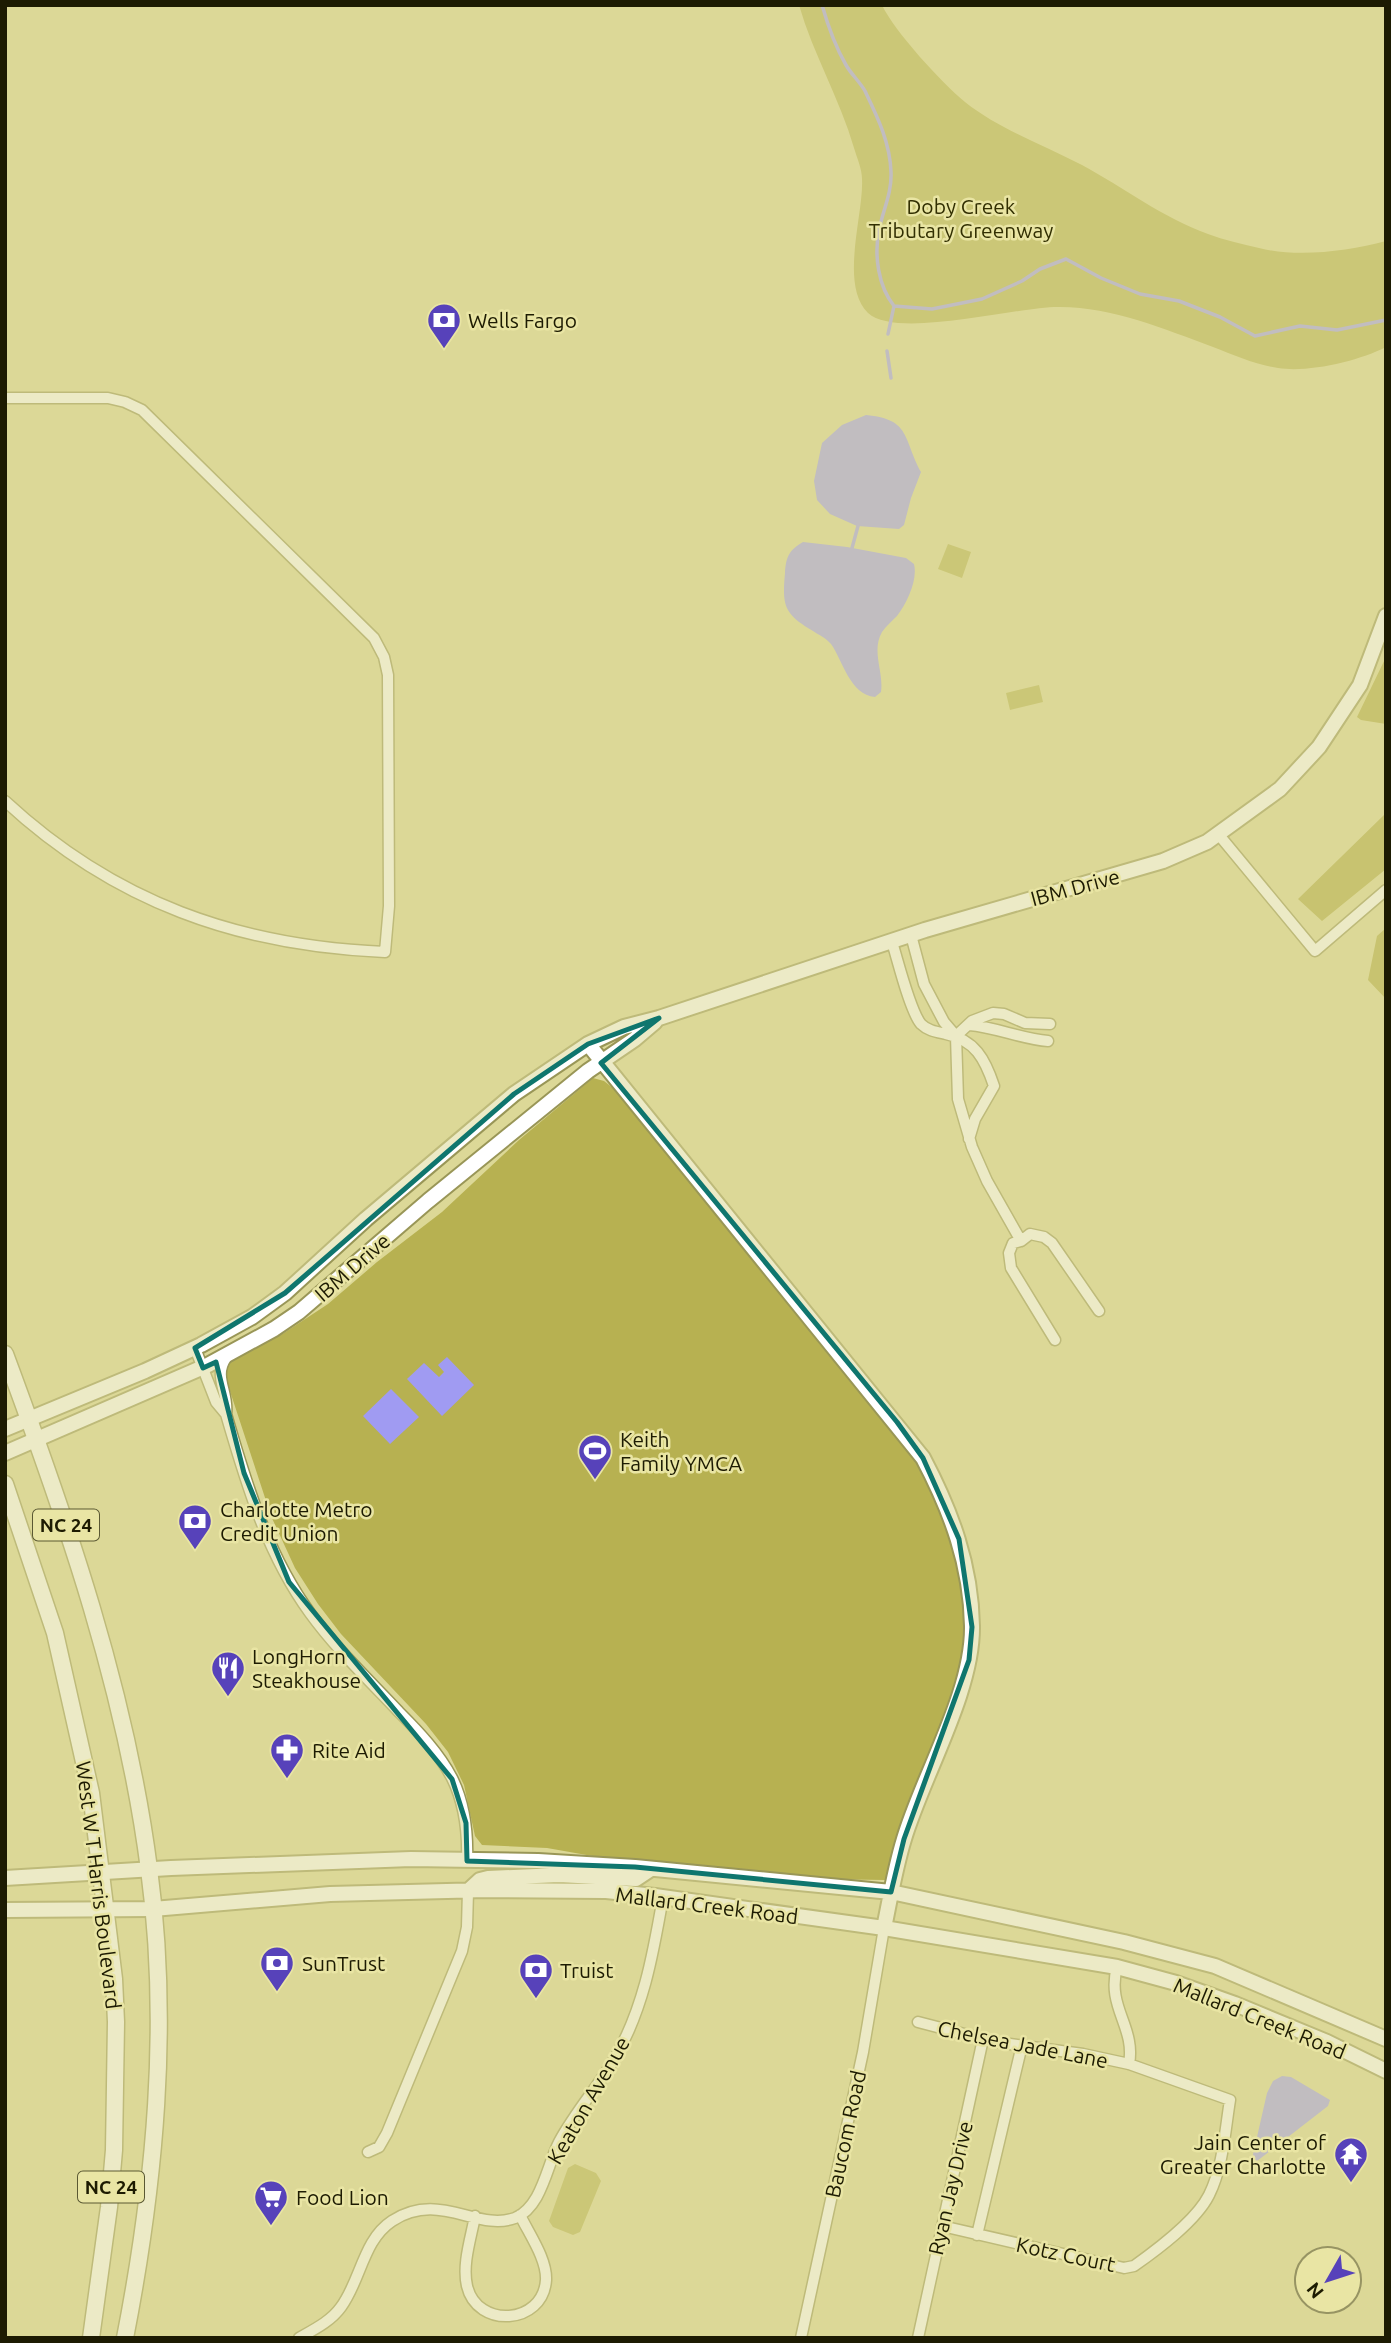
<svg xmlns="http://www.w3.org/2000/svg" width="1391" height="2343" font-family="Ubuntu,sans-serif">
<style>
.green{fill:#b7b151}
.forest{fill:#afa840}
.water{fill:#a09bf2}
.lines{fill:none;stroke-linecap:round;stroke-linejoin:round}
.stream{stroke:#a09bf2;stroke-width:3.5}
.street-casing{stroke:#999657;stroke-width:13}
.secondary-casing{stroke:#999657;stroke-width:18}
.primary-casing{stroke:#999657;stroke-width:19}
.street{stroke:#fff;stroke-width:10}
.secondary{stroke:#fff;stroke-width:14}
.primary{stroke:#fff;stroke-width:16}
.marked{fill:none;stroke:#0f766e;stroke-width:5;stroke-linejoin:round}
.labels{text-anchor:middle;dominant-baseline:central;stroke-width:5;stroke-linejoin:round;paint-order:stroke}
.shield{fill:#e9e5a4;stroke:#5a5833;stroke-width:2}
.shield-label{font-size:19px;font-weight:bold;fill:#1d1b02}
.park-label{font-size:21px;fill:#322f02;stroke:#e9e5a4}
.poi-label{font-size:21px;fill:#1d1b02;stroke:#e9e5a4;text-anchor:start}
.street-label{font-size:21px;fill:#1d1b02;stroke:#e9e5a4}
</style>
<rect width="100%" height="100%" fill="#dcd897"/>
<path class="green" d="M799 5H882C894 31 942 83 965 102 999 129 1043 145 1082 165 1123 187 1163 218 1208 234 1224 240 1242 244 1259 248 1299 258 1347 251 1386 241V347C1359 361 1308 373 1278 368 1256 365 1234 355 1213 347 1164 329 1113 307 1060 307 1018 306 898 340 868 313 839 285 864 214 862 179 862 169 857 158 854 148 840 99 813 54 799 5Z
M948 544 971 552 962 578 938 569Z
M1039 685 1043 702 1010 710 1006 693Z
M593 1078 604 1081 618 1092 917 1459 947 1515 967 1608 965 1641 958 1677 946 1718 889 1877 885 1880 817 1879 688 1864 598 1857 547 1848 482 1845 475 1836 464 1785 448 1752 426 1724 341 1634 318 1604 295 1568 271 1516 225 1376 227 1366 232 1360 284 1333 328 1304 377 1262 442 1212 519 1140Z
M575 2164 596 2173 601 2181 580 2232 573 2235 553 2227 549 2221 568 2168Z"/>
<path class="forest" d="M1386 657V724L1361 720 1357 717Z
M1386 809V869L1322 921 1298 899 1384 815Z
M1386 928V999L1368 980 1377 936Z"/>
<path class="water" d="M866 415C911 419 903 439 921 472L911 498 904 525 899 529 857 526 830 514 817 500 814 481 822 443 842 425Z
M803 542 847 547 906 558 914 564C918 580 907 603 897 616 892 621 886 626 882 632 871 651 884 672 881 692L875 697C850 695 843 661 831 644 826 638 819 635 813 631 784 614 782 606 785 573 786 557 789 550 803 542Z
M447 1357 474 1385 442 1416 407 1379 424 1363 439 1377 444 1372 438 1365Z
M391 1389 419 1417 390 1444 363 1416Z
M1282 2076 1291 2077 1330 2100 1328 2106 1257 2161 1252 2159 1267 2093 1273 2081Z"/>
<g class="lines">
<path class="stream" d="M822 5C828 26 835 46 846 65 851 74 860 82 865 91 877 116 890 142 891 172 892 193 883 210 879 230 874 255 878 286 894 306L932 309 982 299 1022 281 1040 269 1066 259 1101 278 1140 294 1179 301 1220 317 1255 336 1300 326 1337 330 1386 320
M888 334 894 306
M887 351 891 378
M852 548 858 526"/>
<g class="street-casing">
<path id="street" d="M5 398H108L125 402 142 410 374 638 384 657 388 675 389 906 385 952C238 946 114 902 5 801
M1219 835 1315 951 1386 890
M911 935 924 984 944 1022 956 1036 958 1099 972 1147 987 1181 1021 1241
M892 942C898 961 910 1011 921 1024 928 1031 937 1032 946 1034 975 1040 985 1059 994 1086L975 1119 969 1139
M969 1025C996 1027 1021 1039 1048 1041
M956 1036 972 1021 993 1013 1004 1014 1025 1023 1050 1024
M1055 1340 1011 1268 1009 1253 1013 1243 1021 1241 1030 1234 1044 1237 1052 1243 1099 1311
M195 1348 216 1402 226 1414C246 1483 267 1554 310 1613 336 1649 369 1680 399 1712 419 1732 439 1753 452 1778 465 1804 468 1833 467 1861
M226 1414C229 1392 213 1377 226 1358
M1117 1967C1106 2007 1136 2027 1129 2064
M918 2022 995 2042 1083 2054 1129 2064 1230 2100C1225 2131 1223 2167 1209 2195 1196 2221 1158 2249 1134 2266L1124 2268 942 2226
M368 2152 379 2147 387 2133 462 1951 467 1927 468 1891
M475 2216C471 2238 462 2264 467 2286 477 2329 543 2325 546 2280 547 2259 529 2234 520 2215
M977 2235 1022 2045
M299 2338C315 2329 331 2321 341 2307 361 2280 363 2240 392 2221 439 2190 477 2232 515 2218 542 2207 547 2165 559 2142 574 2114 595 2090 612 2063 643 2012 653 1955 663 1897
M801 2338 863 2052 884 1928
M918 2338 983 2039"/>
</g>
<g class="secondary-casing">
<path id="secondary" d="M588 1044 923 1458C951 1511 971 1565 972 1626 973 1692 923 1775 904 1839 895 1868 890 1899 884 1928
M5 1429 145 1371 201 1345 252 1317 285 1293 366 1219 514 1094 588 1044 624 1027 659 1018 925 930 1163 861 1207 842 1280 789 1319 747 1360 685 1386 616
M5 1453 208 1365 274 1329 299 1312 428 1201 588 1071 635 1039 655 1022
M5 1878 171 1868 411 1859 538 1861 635 1867 891 1892 1124 1942 1215 1966 1386 2039
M468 1891 480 1880 488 1878 559 1875 636 1879 651 1869
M5 1910 153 1909 330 1894 486 1890 606 1891 655 1896 884 1928 1117 1967 1176 1983 1235 2004 1327 2042 1386 2071"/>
</g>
<g class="primary-casing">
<path id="primary" d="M5 1354C67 1521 126 1691 149 1869 170 2025 155 2184 125 2338
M5 1484 55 1633 91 1793 114 1979 116 2022 114 2150 109 2207 91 2338"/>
</g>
<use href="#street" class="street"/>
<use href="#secondary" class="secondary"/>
<use href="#primary" class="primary"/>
</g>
<path d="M0 0H1391V2343H0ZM659 1018 601 1063 897 1422 923 1458 959 1539 972 1627 969 1660 904 1839 891 1892 635 1867 467 1861 466 1823 452 1779 289 1582 244 1473 216 1362 203 1368 195 1348 285 1293 514 1094 588 1044Z" fill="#dcd897" fill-opacity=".55" fill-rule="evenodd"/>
<path class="marked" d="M659 1018 601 1063 897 1422 923 1458 959 1539 972 1627 969 1660 904 1839 891 1892 635 1867 467 1861 466 1823 452 1779 289 1582 244 1473 216 1362 203 1368 195 1348 285 1293 514 1094 588 1044Z"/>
<defs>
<g id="bank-pin" transform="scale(1.75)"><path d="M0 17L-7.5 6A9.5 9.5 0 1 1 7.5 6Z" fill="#5742ba" stroke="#e9e5a4"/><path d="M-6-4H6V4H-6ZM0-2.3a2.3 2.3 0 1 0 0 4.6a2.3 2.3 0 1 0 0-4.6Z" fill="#fff"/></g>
<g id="stadium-pin" transform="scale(1.75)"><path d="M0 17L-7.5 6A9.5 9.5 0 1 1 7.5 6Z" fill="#5742ba" stroke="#e9e5a4"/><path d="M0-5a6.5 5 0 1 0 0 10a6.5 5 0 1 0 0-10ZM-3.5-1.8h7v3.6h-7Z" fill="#fff"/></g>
<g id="restaurant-pin" transform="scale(1.75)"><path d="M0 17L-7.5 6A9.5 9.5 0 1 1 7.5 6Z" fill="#5742ba" stroke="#e9e5a4"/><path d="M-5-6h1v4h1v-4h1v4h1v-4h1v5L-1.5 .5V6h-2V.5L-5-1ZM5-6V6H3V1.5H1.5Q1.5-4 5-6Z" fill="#fff"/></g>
<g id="pharmacy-pin" transform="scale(1.75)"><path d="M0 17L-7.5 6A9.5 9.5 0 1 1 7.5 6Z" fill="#5742ba" stroke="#e9e5a4"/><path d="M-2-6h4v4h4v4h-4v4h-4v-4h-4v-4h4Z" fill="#fff"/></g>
<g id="temple-pin" transform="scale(1.75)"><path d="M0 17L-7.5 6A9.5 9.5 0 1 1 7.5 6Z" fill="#5742ba" stroke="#e9e5a4"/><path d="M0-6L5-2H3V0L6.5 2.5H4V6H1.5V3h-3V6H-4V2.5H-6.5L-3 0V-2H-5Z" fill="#fff"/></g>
<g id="supermarket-pin" transform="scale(1.75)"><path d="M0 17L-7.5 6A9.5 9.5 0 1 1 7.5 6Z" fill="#5742ba" stroke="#e9e5a4"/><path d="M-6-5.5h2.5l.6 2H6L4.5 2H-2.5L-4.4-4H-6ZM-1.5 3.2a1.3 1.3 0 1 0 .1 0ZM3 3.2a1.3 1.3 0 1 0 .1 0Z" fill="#fff"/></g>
</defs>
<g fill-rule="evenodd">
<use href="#bank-pin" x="444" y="320"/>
<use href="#stadium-pin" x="595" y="1451"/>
<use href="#bank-pin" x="195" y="1521"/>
<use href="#restaurant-pin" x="228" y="1668"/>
<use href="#pharmacy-pin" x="287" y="1750"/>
<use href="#bank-pin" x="277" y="1963"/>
<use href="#bank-pin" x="536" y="1970"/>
<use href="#temple-pin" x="1351" y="2154"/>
<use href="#supermarket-pin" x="271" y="2197"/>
</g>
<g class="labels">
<g class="shield">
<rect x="33" y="1509.5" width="66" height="31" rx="5"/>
<rect x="78" y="2171.5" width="66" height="31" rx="5"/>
</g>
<g class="shield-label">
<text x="66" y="1525">NC 24</text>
<text x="111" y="2187">NC 24</text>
</g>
<g class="park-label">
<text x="961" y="206">Doby Creek<tspan x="961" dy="24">Tributary Greenway</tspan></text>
</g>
<g class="poi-label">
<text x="468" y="320">Wells Fargo</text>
<text x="620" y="1439">Keith<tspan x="620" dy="24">Family YMCA</tspan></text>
<text x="220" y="1509">Charlotte Metro<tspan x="220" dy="24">Credit Union</tspan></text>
<text x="252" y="1656">LongHorn<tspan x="252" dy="24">Steakhouse</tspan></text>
<text x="312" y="1750">Rite Aid</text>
<text x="302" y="1963">SunTrust</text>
<text x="560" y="1970">Truist</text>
<text x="1326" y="2142" text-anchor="end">Jain Center of<tspan x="1326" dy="24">Greater Charlotte</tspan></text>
<text x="296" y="2197">Food Lion</text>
</g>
<g class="street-label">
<text transform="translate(1075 887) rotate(-15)">IBM Drive</text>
<text transform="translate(352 1267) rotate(-41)">IBM Drive</text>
<text transform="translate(99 1885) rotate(83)">West W T Harris Boulevard</text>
<text transform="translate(707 1905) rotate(7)">Mallard Creek Road</text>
<text transform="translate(1260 2018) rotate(22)">Mallard Creek Road</text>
<text transform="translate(1023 2044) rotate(11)">Chelsea Jade Lane</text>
<text transform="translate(588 2100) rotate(-60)">Keaton Avenue</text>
<text transform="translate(845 2134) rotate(-78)">Baucom Road</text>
<text transform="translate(950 2188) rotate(-77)">Ryan Jay Drive</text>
<text transform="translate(1066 2254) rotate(12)">Kotz Court</text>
</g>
</g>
<rect width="1391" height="2343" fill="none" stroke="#1d1b02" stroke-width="14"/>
<g transform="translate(1328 2280) rotate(231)"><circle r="33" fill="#e9e5a4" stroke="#979463" stroke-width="2"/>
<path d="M0-5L12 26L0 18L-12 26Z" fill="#5742ba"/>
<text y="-10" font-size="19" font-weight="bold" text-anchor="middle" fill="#1d1b02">N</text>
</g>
</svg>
